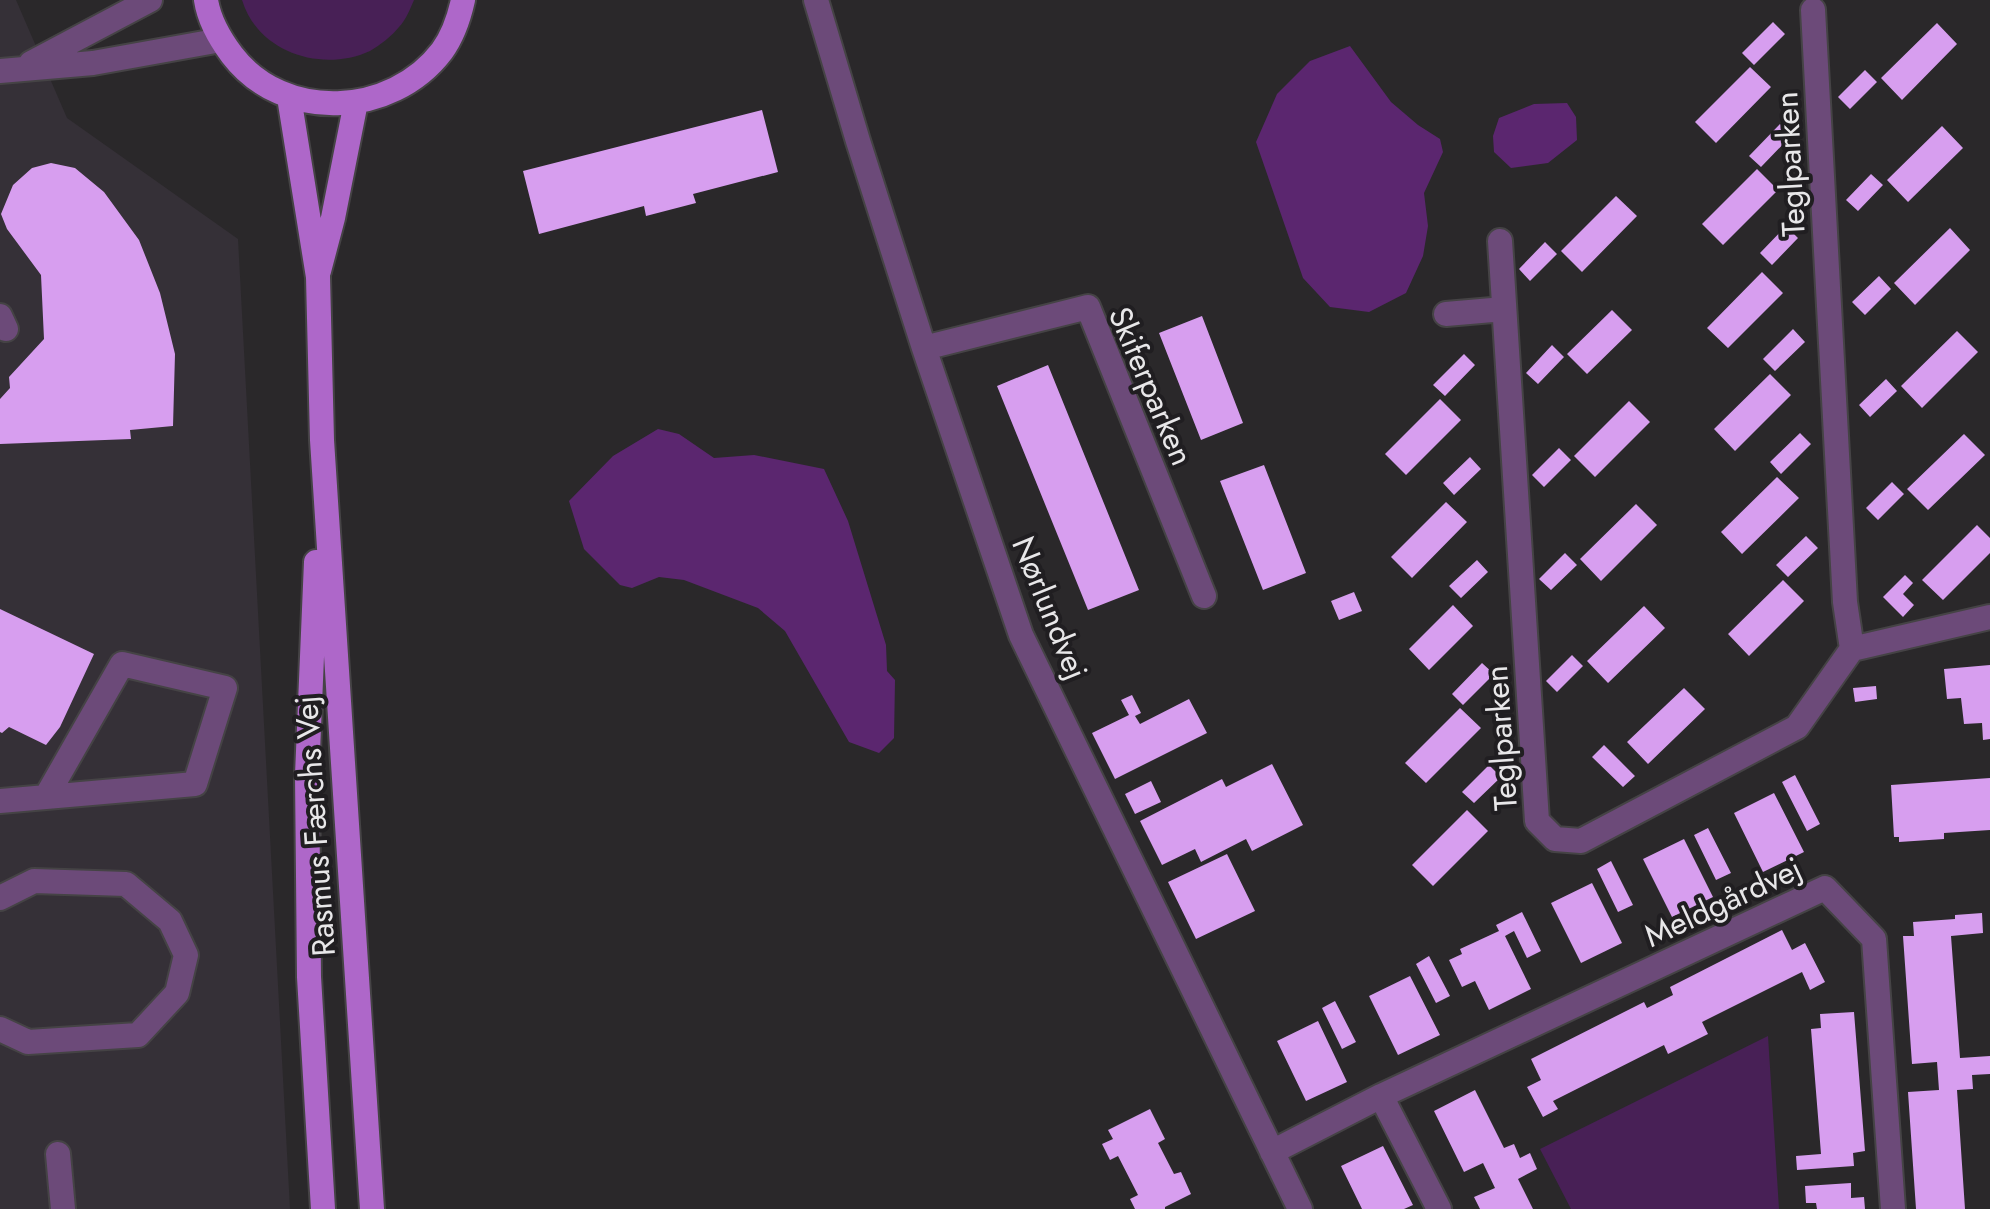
<svg xmlns="http://www.w3.org/2000/svg" width="1990" height="1209" font-family="Jost,sans-serif">
<style>
.built{fill:#353037}
.green{fill:#482056}
.water{fill:#5b266f}
.building{fill:#d79eef}
.lines{fill:none;stroke-linecap:round;stroke-linejoin:round}
.minor-casing{stroke:#454345;stroke-width:28}
.major-casing{stroke:#454345;stroke-width:28}
.minor{stroke:#6c4a79;stroke-width:24}
.major{stroke:#ae67c9;stroke-width:24}
.labels{text-anchor:middle;dominant-baseline:central;stroke-width:8;stroke-linejoin:round;paint-order:stroke}
.street-label{font-size:32px;fill:#e8e7e9;stroke:#201e21}
</style>
<rect width="100%" height="100%" fill="#2a282a"/>
<path class="built" d="M0 0H16L67 118 238 239 290 1209H0Z"/>
<path class="green" d="M242 0H414C410 9 406 20 399 27 393 35 379 46 370 51 322 73 258 53 242 0Z
M1768 1036 1779 1209H1571L1540 1149Z"/>
<path class="water" d="M1350 46 1391 102 1418 125 1440 139 1443 152 1424 193 1428 226 1423 256 1406 293 1369 312 1330 307 1303 278 1256 142 1277 94 1310 61Z
M1567 103 1576 117 1577 140 1548 163 1511 168 1494 152 1493 136 1499 118 1534 104Z
M658 429 679 434 714 458 754 455 824 469 848 521 886 645 887 671 895 680 894 738 879 753 849 742 785 631 758 608 684 580 659 577 632 588 620 585 584 549 569 501 613 456Z"/>
<path class="building" d="M1773 22 1785 34 1754 65 1742 53Z
M1937 23 1957 44 1902 100 1881 78Z
M1750 67 1771 87 1716 143 1695 122Z
M1865 70 1877 82 1850 109 1838 97Z
M762 110 778 172 693 194 696 203 646 216 644 206 539 234 523 171Z
M1780 124 1791 136 1761 167 1749 156Z
M1942 126 1963 148 1908 202 1887 180Z
M51 163 75 168 104 192 139 240 160 293 175 354 173 426 130 430 131 439 0 444V399L10 388 9 377 44 339 41 275 7 229 1 214 13 185 32 168Z
M1757 169 1778 190 1723 245 1702 224Z
M1871 174 1883 185 1858 211 1846 200Z
M1616 196 1637 216 1582 272 1561 251Z
M1786 226 1798 238 1772 265 1760 253Z
M1950 228 1970 250 1915 305 1894 283Z
M1545 242 1557 254 1530 281 1519 269Z
M1762 272 1783 293 1728 348 1707 328Z
M1879 276 1891 289 1865 315 1852 302Z
M1612 310 1632 330 1587 374 1567 354Z
M1202 316 1243 423 1201 440 1159 333Z
M1793 329 1805 342 1775 371 1763 359Z
M1957 331 1978 352 1922 408 1901 386Z
M1552 345 1564 357 1538 384 1526 373Z
M1464 354 1475 365 1445 396 1433 385Z
M1048 365 1139 590 1088 610 997 386Z
M1770 374 1791 395 1735 451 1714 429Z
M1886 379 1897 391 1870 417 1859 405Z
M1440 399 1461 420 1406 475 1385 454Z
M1629 401 1650 422 1595 477 1574 456Z
M1800 433 1811 444 1781 474 1770 462Z
M1964 434 1985 455 1928 510 1907 489Z
M1559 448 1571 460 1544 487 1532 475Z
M1470 457 1481 469 1454 495 1443 483Z
M1264 465 1306 573 1263 590 1220 481Z
M1777 477 1799 498 1742 554 1721 532Z
M1892 482 1904 494 1878 520 1866 508Z
M1446 502 1467 522 1412 578 1391 557Z
M1636 504 1657 525 1601 581 1580 559Z
M1977 525 1990 538V553L1943 600 1922 580Z
M1806 536 1818 548 1788 577 1776 565Z
M1565 553 1577 565 1551 590 1539 579Z
M1477 560 1488 572 1461 598 1449 586Z
M1905 575 1913 583 1903 594 1914 605 1903 617 1883 597Z
M1783 580 1804 601 1749 656 1728 634Z
M1354 592 1362 611 1339 620 1331 601Z
M1453 605 1473 626 1429 670 1409 649Z
M1644 606 1665 628 1608 683 1587 661Z
M0 609 94 654 60 727 46 745 9 727 2 733 0 732Z
M1572 655 1583 666 1557 692 1546 681Z
M1482 663 1494 674 1463 705 1452 694Z
M1990 665V739L1983 740 1982 723 1964 724 1961 698 1947 699 1944 669Z
M1876 686 1877 699 1855 702 1853 688Z
M1684 688 1705 709 1648 764 1627 742Z
M1132 695 1141 713 1135 716 1140 724 1189 699 1207 733 1115 779 1092 733 1129 715 1121 700Z
M1460 708 1481 728 1426 783 1405 763Z
M1604 745 1635 776 1623 787 1592 757Z
M1272 764 1303 825 1252 851 1246 839 1201 862 1195 849 1162 865 1140 821 1222 779 1226 787Z
M1489 765 1501 777 1474 803 1462 792Z
M1795 775 1820 824 1807 831 1782 782Z
M1990 778V830L1944 833V839L1899 842V837H1894L1891 785Z
M1151 781 1161 802 1135 814 1125 794Z
M1774 793 1804 852 1763 872 1734 813Z
M1467 810 1488 831 1433 886 1412 865Z
M1708 828 1731 873 1716 880 1694 835Z
M1684 839 1713 897 1672 917 1643 859Z
M1227 854 1255 911 1196 939 1168 882Z
M1611 861 1633 905 1618 912 1597 869Z
M1592 883 1622 943 1581 963 1551 903Z
M1522 912 1541 951 1527 958 1514 931 1505 936 1531 989 1489 1010 1475 981 1462 987 1449 960 1462 954 1460 949 1499 931 1496 925Z
M1982 913 1983 933 1951 936 1960 1058 1990 1056V1074L1972 1075 1973 1089 1957 1090 1965 1209H1916L1908 1092 1939 1090 1937 1062 1912 1064 1903 936H1914L1913 922 1955 919V915Z
M1782 930 1792 950 1805 943 1825 982 1810 990 1802 972 1702 1022 1708 1034 1668 1054 1664 1045 1553 1101 1558 1109 1543 1117 1527 1087 1541 1080 1531 1059 1644 1002 1647 1008 1673 995 1670 987Z
M1429 956 1450 996 1436 1003 1416 964Z
M1410 976 1440 1035 1398 1055 1369 996Z
M1335 1001 1356 1042 1342 1049 1322 1008Z
M1854 1012 1865 1151 1853 1153 1854 1166 1797 1170 1796 1156 1821 1154 1811 1029 1821 1028 1820 1014Z
M1318 1021 1347 1082 1306 1101 1277 1041Z
M1475 1090 1504 1148 1514 1144 1520 1158 1530 1153 1537 1169 1518 1179 1533 1209H1480L1474 1197 1495 1188 1483 1163 1464 1172 1434 1111Z
M1150 1109 1165 1139 1158 1143 1174 1174 1181 1172 1191 1194 1165 1207V1209H1135L1130 1199 1138 1195 1118 1156 1110 1160 1102 1144 1113 1139 1108 1130Z
M1383 1146 1413 1205 1404 1209H1362L1341 1166Z
M1851 1183V1198L1864 1197 1865 1209H1817L1816 1203H1806L1805 1186Z"/>
<g class="lines">
<g class="minor-casing">
<path id="minor" d="M816 0 858 141 924 348 1021 635 1300 1209
M31 63 150 0
M0 71 93 63 221 40
M1500 241 1537 821 1555 839 1581 841 1797 727 1852 649 1845 602 1813 10
M1446 314 1504 309
M0 316 6 329
M924 348 1088 307 1204 596
M1852 649 1990 617
M0 801 195 784 225 688 122 664 46 797
M0 898 34 881 126 884 170 921 186 955 177 993 138 1035 28 1042 0 1029
M1381 1096 1439 1209
M1272 1152 1381 1096 1825 888 1874 939 1893 1209
M58 1154 63 1209"/>
</g>
<g class="major-casing">
<path id="major" d="M206 0C209 20 220 39 232 55 284 123 392 117 442 51 453 36 459 18 463 0
M289 97 318 277 322 440 372 1209
M319 271 333 218 356 102
M316 562 307 775 309 977 323 1209"/>
</g>
<use href="#minor" class="minor"/>
<use href="#major" class="major"/>
</g>
<g class="labels">
<g class="street-label">
<text transform="translate(1790 164) rotate(-93)">Teglparken</text>
<text transform="translate(1151 386) rotate(67)">Skiferparken</text>
<text transform="translate(1050 608) rotate(68)">Nørlundvej</text>
<text transform="translate(1501 738) rotate(-94)">Teglparken</text>
<text transform="translate(315 826) rotate(-94)">Rasmus Færchs Vej</text>
<text transform="translate(1723 902) rotate(-25)">Meldgårdvej</text>
</g>
</g>
</svg>
